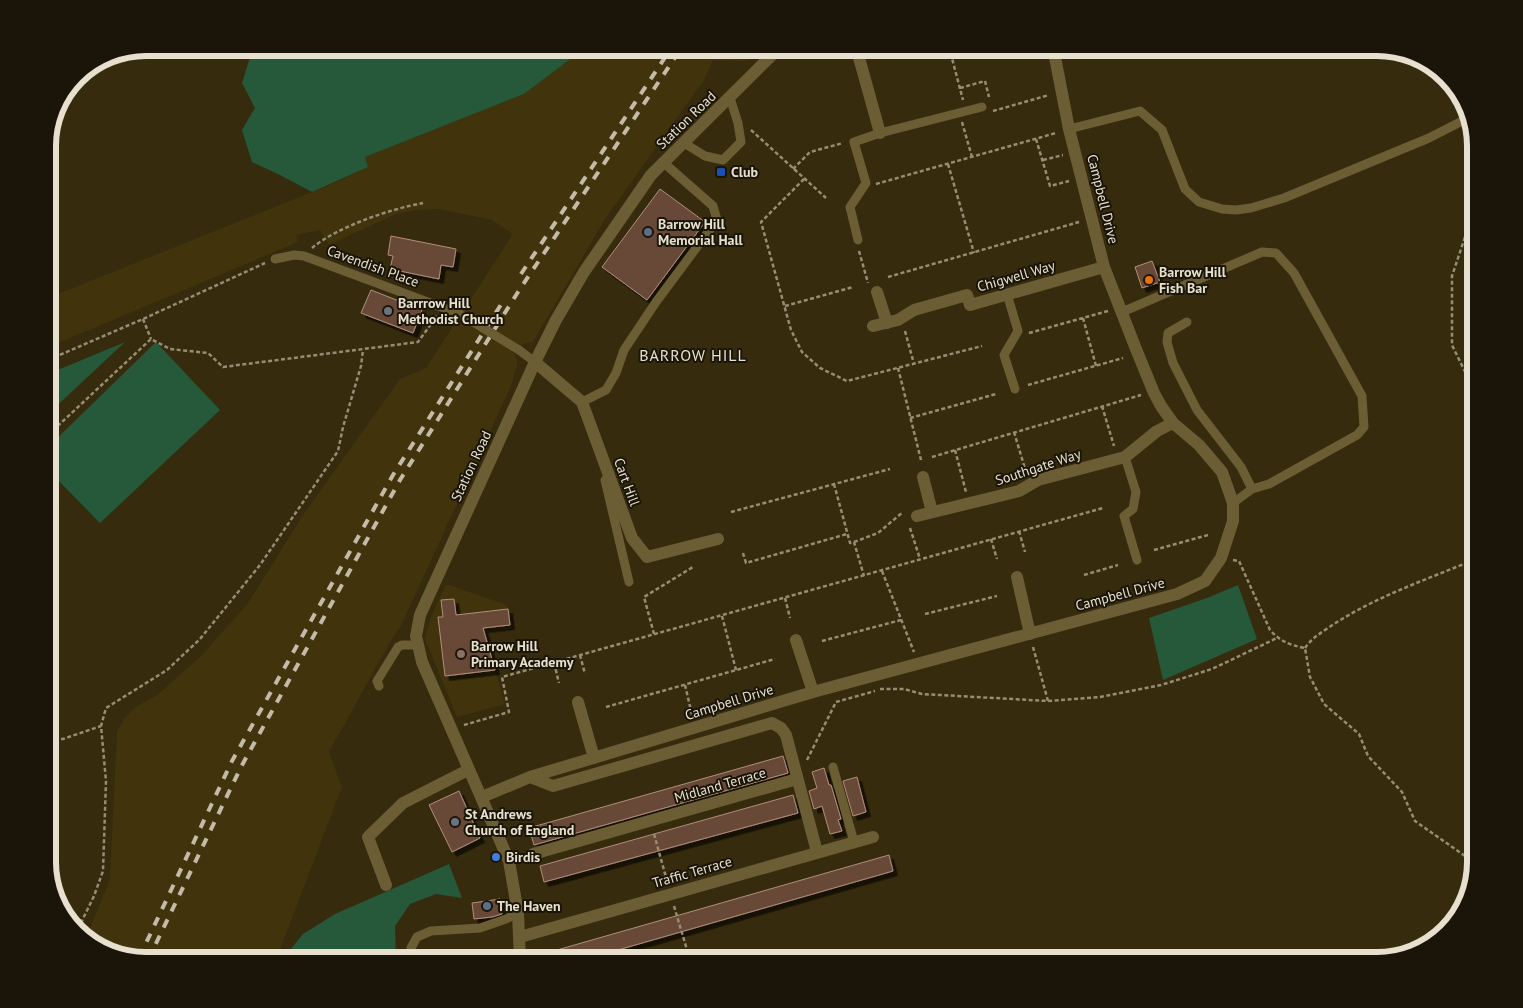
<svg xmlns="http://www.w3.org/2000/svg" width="1523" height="1008" font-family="'PT Sans',sans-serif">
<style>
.built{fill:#41330c}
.green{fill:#26583a}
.building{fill:#674938;stroke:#b08f7c;filter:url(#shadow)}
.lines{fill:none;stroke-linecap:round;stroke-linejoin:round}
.path{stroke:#968d76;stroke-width:2.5;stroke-dasharray:4 2.5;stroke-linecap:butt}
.service{stroke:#6b5d34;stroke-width:9}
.pedestrian{stroke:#6b5d34;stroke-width:12}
.minor{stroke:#6b5d34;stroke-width:12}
.tertiary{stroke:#6b5d34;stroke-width:12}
.rail{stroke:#c3bba7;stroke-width:4;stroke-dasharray:9 9;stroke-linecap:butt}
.service-bridge{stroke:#6b5d34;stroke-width:9}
.transit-dot{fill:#1a4fb4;stroke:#1a1508;stroke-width:2}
.service-dot{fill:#5c6f8a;stroke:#1a1508;stroke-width:2}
.food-dot{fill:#e8710a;stroke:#1a1508;stroke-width:2}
.worship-dot{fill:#6b7280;stroke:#1a1508;stroke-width:2}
.education-dot{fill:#8d6e63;stroke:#1a1508;stroke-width:2}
.shop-dot{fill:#3f7fe0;stroke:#1a1508;stroke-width:2}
.labels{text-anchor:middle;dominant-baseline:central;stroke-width:4;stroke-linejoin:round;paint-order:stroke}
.street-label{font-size:14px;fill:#e7e0cf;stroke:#1a1508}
.poi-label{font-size:14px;font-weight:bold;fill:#e7e0cf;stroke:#1a1508;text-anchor:start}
.quarter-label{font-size:16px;letter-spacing:1px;fill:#e7e0cf;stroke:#1a1508}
.rim{fill:none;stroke:#e7e0cf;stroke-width:6}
</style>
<defs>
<filter id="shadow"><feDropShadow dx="4.5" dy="4.5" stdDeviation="0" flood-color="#0009"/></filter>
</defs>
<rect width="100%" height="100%" fill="#372b0d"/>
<path class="built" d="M585 48H767L757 57 753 59 742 61 713 60 704 80 605 219 533 342 522 344 514 354 517 359V365L511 386 400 628 394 635 329 752 342 787 276 960H146L91 944 86 938 110 879 117 731 124 719 137 706 156 696 201 656 248 603 303 515 400 379 426 368 513 234 492 220 439 209 416 210 396 214 329 245 320 230 296 235 298 242 51 346 48 339V298L332 184 368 167 365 157 524 94Z
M446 584 507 605 513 628 484 633 505 704 457 717 425 639 431 617Z"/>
<path class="green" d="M354 48V47L585 48 524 94 365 157 368 167 312 192 280 175 252 162 242 130 255 108 242 83 253 48H307L315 54 347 52Z
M125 342 48 414V374Z
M156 342 220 410 100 523 48 470V447Z
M1238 585 1257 639 1163 680 1149 618 1207 598Z
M449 864 462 898 436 894 410 904 395 926 396 960H282L303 934 335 914Z"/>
<path class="building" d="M660 189 705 222 647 300 602 267Z
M391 236 456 249 453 267 441 265 439 279 390 269 393 256 388 255Z
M1152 261 1160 282 1142 288 1135 267Z
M371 290 422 310 413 333 361 313Z
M454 599 456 615 508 609 510 625 483 628 495 670 445 676 438 617H443L441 600Z
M783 756 788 773 534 845 529 828Z
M824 768 829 785H831L841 819 838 820 842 831 830 834 822 806 814 809 809 791 817 788 812 772Z
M857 777 866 812 853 816 843 781Z
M459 791 480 838 452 852 429 805Z
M793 795 798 813 544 882 540 866Z
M889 855 893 871 583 960H560L557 950Z
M500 899 502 914 492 917 474 919 472 903Z"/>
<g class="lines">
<path class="path" d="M949 47 963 100
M960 88 985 81 989 97
M993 111 1049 95
M962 122 972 157
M751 130 826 198
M1036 139 1050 186 1069 181
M1043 160 1063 155
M948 164 974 253
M793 169 810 152 843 143
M804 179 761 222 791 330 802 352 820 368 847 381 982 346
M876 184 1056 133
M1475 214 1472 216 1452 276V345L1469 380 1475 400
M312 248C337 227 390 209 423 203
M859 251 868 283
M888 277 1079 222
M785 306 853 287
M1083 318 1096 366
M143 319 151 339
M905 331 914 364
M1029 333 1108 311
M48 360 143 319 265 263
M898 368 921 460
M1028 385 1123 358
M1102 406 1114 446
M910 418 996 394
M1014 432 1026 472
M48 435 151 339 170 349 208 353 223 367 418 342 437 316
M955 450 966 492
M932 457 1141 395
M834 484 850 543 854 542 864 576
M731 512 890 469
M910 528 920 559
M1019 531 1025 552
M991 539 997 559
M854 542 878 533 903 512
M1154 550 1208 535
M743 553 746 563 847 534
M1233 560 1239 561 1270 630C1281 642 1290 645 1305 648L1310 677 1324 704 1359 734 1368 756 1402 792 1415 821 1475 863
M882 571 914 652
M1084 575 1118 565
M785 598 790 618
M925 614 997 596
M722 616 736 670
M654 634 644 597 693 567
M822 641 901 620
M1033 647 1048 701
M1305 648C1311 639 1319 634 1328 628 1372 598 1423 581 1471 561L1475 558
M580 655 585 674
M554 663 559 683
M685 685 692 715
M880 689H904L922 694 1048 701 1100 697 1161 685 1212 669 1277 638
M836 702 875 691
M606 707 775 659
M464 725 509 712 502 677 1103 508
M48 739H63L101 726
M807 760 836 702
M654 834 667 881
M674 906 690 960
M78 929 94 896 103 871 106 781 101 726 106 708 167 670 200 639 260 565 338 451 343 427 361 366 363 350"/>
<path class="service" d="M1069 129 1140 111 1162 130 1185 189 1199 202 1222 209 1236 210 1251 208 1284 198 1429 138 1468 118
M684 143 705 156 723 160 741 142 738 123 730 98
M858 240 850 207 866 183 854 142 880 133 982 107
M275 259 294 255 304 256 460 314
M1007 294 1018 331 1004 355 1015 389
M1122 312 1262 252 1276 253 1294 273 1362 396 1364 427 1357 435 1269 484 1252 489 1233 503
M1187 322 1168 333 1167 342 1173 363 1197 410 1241 467 1252 489
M519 350 535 362
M582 402 606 390 616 373 624 350 656 302 717 220 713 206 664 163
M1125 457 1136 492 1133 509 1124 516 1137 560
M605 480 629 582
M379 686 377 681 398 647 402 645H418
M833 767 854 842
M415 960 411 948 417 937 431 931 480 928 506 919 518 913"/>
<path class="pedestrian" d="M533 854 797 779"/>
<path class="minor" d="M856 47 880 133
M877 292 887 323
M873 326 898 320 914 310 967 295 970 305 1104 267
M535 362 582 402 632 538 647 557 718 539
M923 477 932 512
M917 516 1019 491 1038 480 1125 457 1157 431 1173 423
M1017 577 1030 634
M796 640 813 692
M578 702 594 758
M530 777 553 786 772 723 781 728 786 735 817 852
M482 797 530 777 813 692 1177 594 1205 581 1221 558 1233 521V503L1222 472 1199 445 1173 423 1161 406 1154 393 1136 349 1104 267 1069 129 1053 47
M386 885 368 837 403 803 468 770
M520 937 873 837"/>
<path class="tertiary" d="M520 960 518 913 509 861 422 662 416 636 420 615 535 362 556 320 584 272 651 175 780 47"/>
<path class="rail" d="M521 274 672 47
M139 958 232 761 393 475 502 303
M148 960 241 767 400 480 518 292 682 47"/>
<path class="service-bridge" d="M460 314 519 350"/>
</g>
<rect class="transit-dot" x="716" y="167" width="10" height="10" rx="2.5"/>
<g class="service-dot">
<circle cx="648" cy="232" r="5"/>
<circle cx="487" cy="906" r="5"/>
</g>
<circle class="food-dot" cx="1149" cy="280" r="5"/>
<g class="worship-dot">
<circle cx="388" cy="311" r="5"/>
<circle cx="455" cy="822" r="5"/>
</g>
<circle class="education-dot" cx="461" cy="654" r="5"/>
<circle class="shop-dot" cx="496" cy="857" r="5"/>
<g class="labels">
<g class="street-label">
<text transform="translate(686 120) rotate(-44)">Station Road</text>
<text transform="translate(1103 199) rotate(76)">Campbell Drive</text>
<text transform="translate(373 266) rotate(20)">Cavendish Place</text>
<text transform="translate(1016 276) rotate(-16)">Chigwell Way</text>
<text transform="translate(471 466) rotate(-65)">Station Road</text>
<text transform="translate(1038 467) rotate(-18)">Southgate Way</text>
<text transform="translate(627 482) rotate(70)">Cart Hill</text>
<text transform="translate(1120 594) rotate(-15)">Campbell Drive</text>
<text transform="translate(729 702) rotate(-17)">Campbell Drive</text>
<text transform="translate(720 785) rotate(-16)">Midland Terrace</text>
<text transform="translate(692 872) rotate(-16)">Traffic Terrace</text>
</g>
<g class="poi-label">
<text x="731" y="172">Club</text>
<text x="658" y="224">Barrow Hill<tspan x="658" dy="16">Memorial Hall</tspan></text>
<text x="1159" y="272">Barrow Hill<tspan x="1159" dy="16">Fish Bar</tspan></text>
<text x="398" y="303">Barrrow Hill<tspan x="398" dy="16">Methodist Church</tspan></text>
<text x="471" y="646">Barrow Hill<tspan x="471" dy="16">Primary Academy</tspan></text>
<text x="465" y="814">St Andrews<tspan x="465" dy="16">Church of England</tspan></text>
<text x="506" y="857">Birdis</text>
<text x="497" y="906">The Haven</text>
</g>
<g class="quarter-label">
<text x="693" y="355">BARROW HILL</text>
</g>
</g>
<path d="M0 0H1523V1008H0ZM146 56H1377A90 90 0 0 1 1467 146V862A90 90 0 0 1 1377 952H146A90 90 0 0 1 56 862V146A90 90 0 0 1 146 56Z" fill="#1a1508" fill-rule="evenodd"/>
<path class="rim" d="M146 56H1377A90 90 0 0 1 1467 146V862A90 90 0 0 1 1377 952H146A90 90 0 0 1 56 862V146A90 90 0 0 1 146 56Z"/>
</svg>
